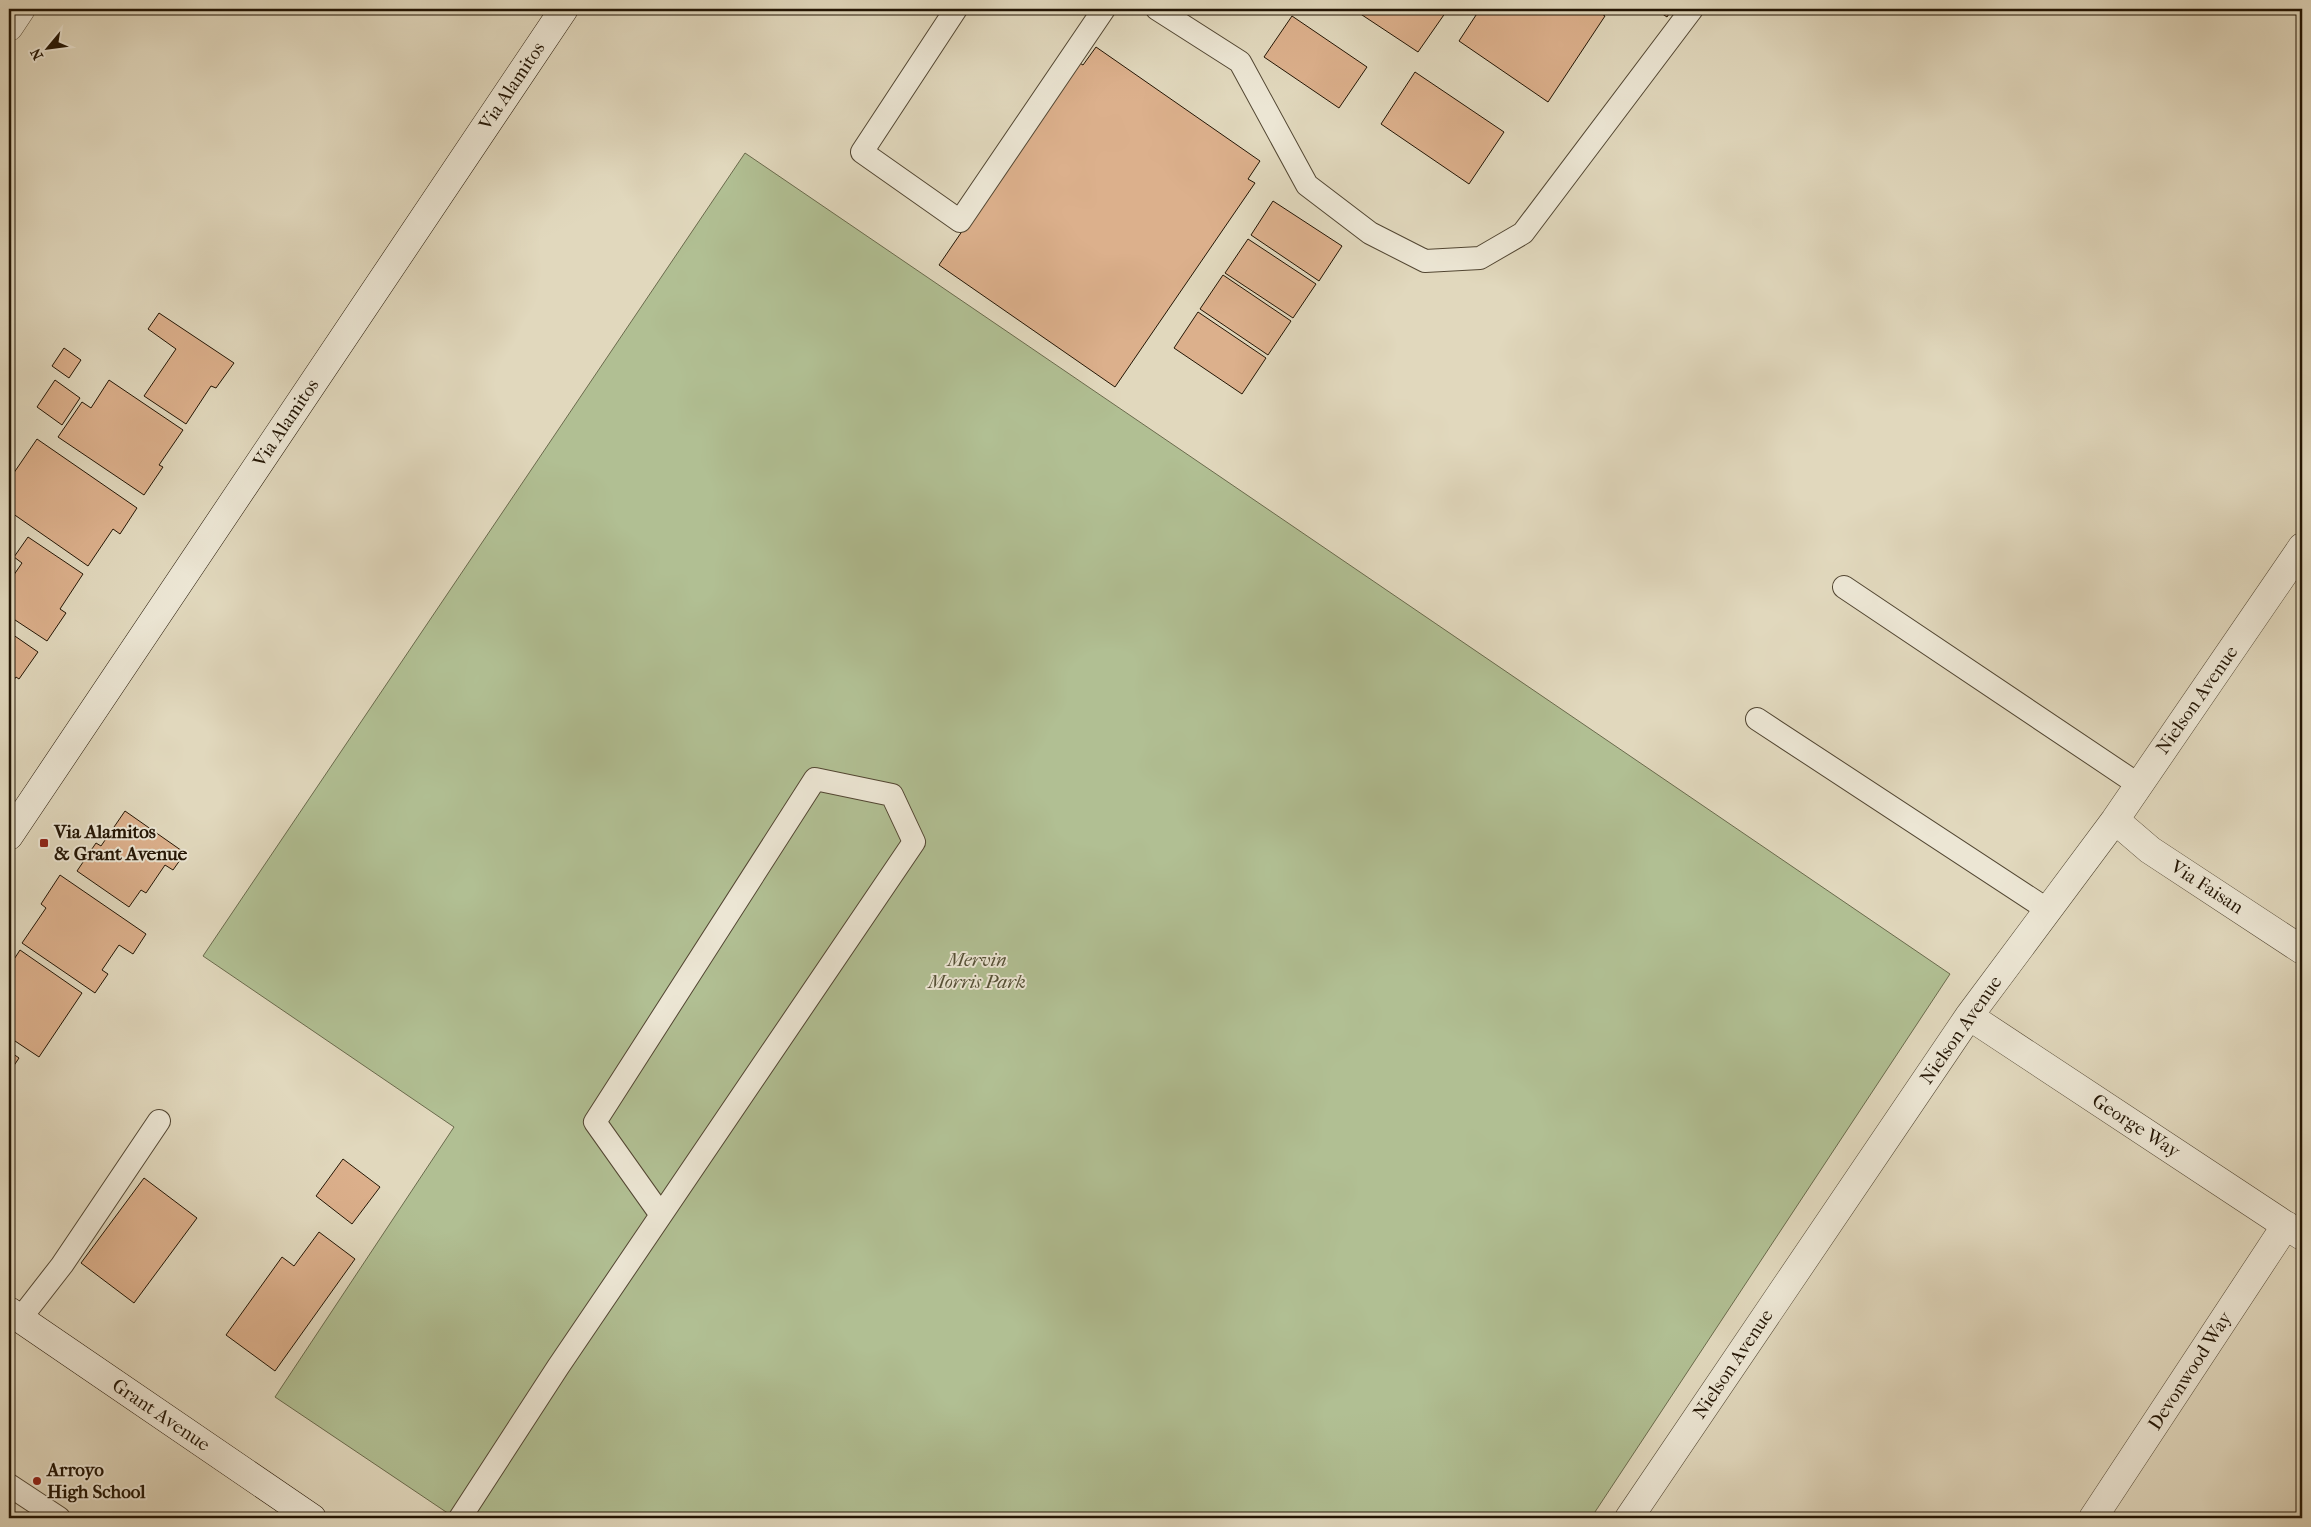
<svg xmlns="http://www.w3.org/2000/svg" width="2311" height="1527" font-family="'IM FELL French Canon',serif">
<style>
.green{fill:#b1bf93;stroke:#6a6a4c}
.building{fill:#dcb08c;stroke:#231504}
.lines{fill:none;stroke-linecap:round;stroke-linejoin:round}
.lane-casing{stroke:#524632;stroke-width:24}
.street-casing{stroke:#524632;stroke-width:29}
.secondary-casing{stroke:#231504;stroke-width:29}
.lane{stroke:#ece6d4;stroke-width:22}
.street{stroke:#ece6d4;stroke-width:28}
.secondary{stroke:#ece6d4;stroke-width:28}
.poi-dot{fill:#8f2418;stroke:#ece6d4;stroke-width:2}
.labels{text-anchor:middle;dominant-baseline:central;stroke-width:4;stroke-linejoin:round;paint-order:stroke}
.street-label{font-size:19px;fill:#231504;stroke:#ece6d4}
.poi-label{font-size:19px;font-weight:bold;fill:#231504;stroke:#ece6d4;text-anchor:start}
.park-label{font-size:19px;font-style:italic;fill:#555036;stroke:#ece6d4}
</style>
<rect width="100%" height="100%" fill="#e1d8bd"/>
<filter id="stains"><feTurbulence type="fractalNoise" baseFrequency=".004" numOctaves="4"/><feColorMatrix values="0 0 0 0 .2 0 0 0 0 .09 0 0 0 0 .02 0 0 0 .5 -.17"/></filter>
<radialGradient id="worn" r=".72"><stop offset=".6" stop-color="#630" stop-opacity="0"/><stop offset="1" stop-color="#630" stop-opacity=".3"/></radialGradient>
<path class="green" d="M745 153 1950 974 1591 1518H455L275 1397 454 1127 203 956Z"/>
<path class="building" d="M1353 9H1448L1418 52Z
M1480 9H1594L1605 16 1548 102 1459 41Z
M1655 9H1672L1667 17Z
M1292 16 1367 67 1339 108 1264 57Z
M1096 47 1260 161 1248 179 1255 183 1115 387 939 265 1078 62 1083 65Z
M1415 72 1504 132 1469 184 1381 124Z
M1273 201 1342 246 1319 281 1251 235Z
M1248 239 1316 284 1293 318 1225 273Z
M1223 275 1291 321 1268 355 1200 309Z
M1198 312 1266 358 1242 394 1174 348Z
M159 313 234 363 216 388 211 386 186 424 144 396 176 349 148 329Z
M64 348 81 360 69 378 52 366Z
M55 380 80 398 62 425 37 407Z
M109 380 183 430 159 465 163 467 144 495 58 437 82 402 91 408Z
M37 439 137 508 120 534 113 529 88 566 9 511V480Z
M28 537 83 574 60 609 66 613 47 641 9 616V582L22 563 14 557Z
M9 632 38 652 19 679 16 677 9 687Z
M125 811 185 853 173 870 165 865 146 893 141 890 129 907 77 871 96 843 101 846Z
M60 875 146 934 133 954 119 945 102 970 108 974 95 993 22 943 46 908 41 904Z
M20 950 82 993 39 1057 9 1037V967Z
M9 1051 19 1058 9 1073Z
M343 1159 380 1187 352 1224 316 1196Z
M144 1178 197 1218 134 1303 81 1263Z
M319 1232 355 1259 275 1371 226 1335 282 1257 294 1266Z"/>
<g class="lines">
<g class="lane-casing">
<path id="lane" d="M956 9 862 152 960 221 1104 9
M1157 9 1240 62 1307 185 1370 233 1425 261 1480 258 1523 233 1692 9
M1844 587 2139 785
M1757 719 2048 910
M20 1319 62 1265 159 1121
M9 1485 59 1518
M460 1518 558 1367 914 842 892 795 815 779 595 1122 661 1215"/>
</g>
<g class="street-casing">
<path id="street" d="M9 27 21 9
M2115 820 2150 850 2302 950
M1969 1016 2302 1236
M1629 1518 1969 1016 2115 820 2302 547
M2093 1518 2286 1225"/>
</g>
<g class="secondary-casing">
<path id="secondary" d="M9 836 564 9
M9 1311 312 1518"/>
</g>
<use href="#lane" class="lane"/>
<use href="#street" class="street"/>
<use href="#secondary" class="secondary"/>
</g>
<g class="poi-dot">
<rect x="39" y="838" width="10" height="10" rx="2.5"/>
<circle cx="37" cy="1481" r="5"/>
</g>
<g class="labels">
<g class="street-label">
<text transform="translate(512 86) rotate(-56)">Via Alamitos</text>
<text transform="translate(286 423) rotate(-56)">Via Alamitos</text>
<text transform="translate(2197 700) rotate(-55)">Nielson Avenue</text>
<text transform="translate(2207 887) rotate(33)">Via Faisan</text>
<text transform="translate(1961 1030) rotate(-55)">Nielson Avenue</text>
<text transform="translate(2136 1126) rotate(33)">George Way</text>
<text transform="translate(1733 1364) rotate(-56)">Nielson Avenue</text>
<text transform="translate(2190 1371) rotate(-57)">Devonwood Way</text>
<text transform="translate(161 1415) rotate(34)">Grant Avenue</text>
</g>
<g class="poi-label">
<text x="54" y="832">Via Alamitos<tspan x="54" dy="22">&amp; Grant Avenue</tspan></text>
<text x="47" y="1470">Arroyo<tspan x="47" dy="22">High School</tspan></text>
</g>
<g class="park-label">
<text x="977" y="960">Mervin<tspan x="977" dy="22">Morris Park</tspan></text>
</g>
</g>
<rect width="2311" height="1527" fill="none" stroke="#e1d8bd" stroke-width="30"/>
<rect x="10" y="10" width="2291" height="1507" fill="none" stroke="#231504" stroke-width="2.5"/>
<rect x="15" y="15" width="2281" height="1497" fill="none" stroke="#231504"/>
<g transform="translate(48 48) rotate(241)" stroke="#ece6d4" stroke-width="4" paint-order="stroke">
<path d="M0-4L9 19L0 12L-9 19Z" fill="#231504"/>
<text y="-8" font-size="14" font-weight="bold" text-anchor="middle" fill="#231504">N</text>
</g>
<rect width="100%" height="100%" filter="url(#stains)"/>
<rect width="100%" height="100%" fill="url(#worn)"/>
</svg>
